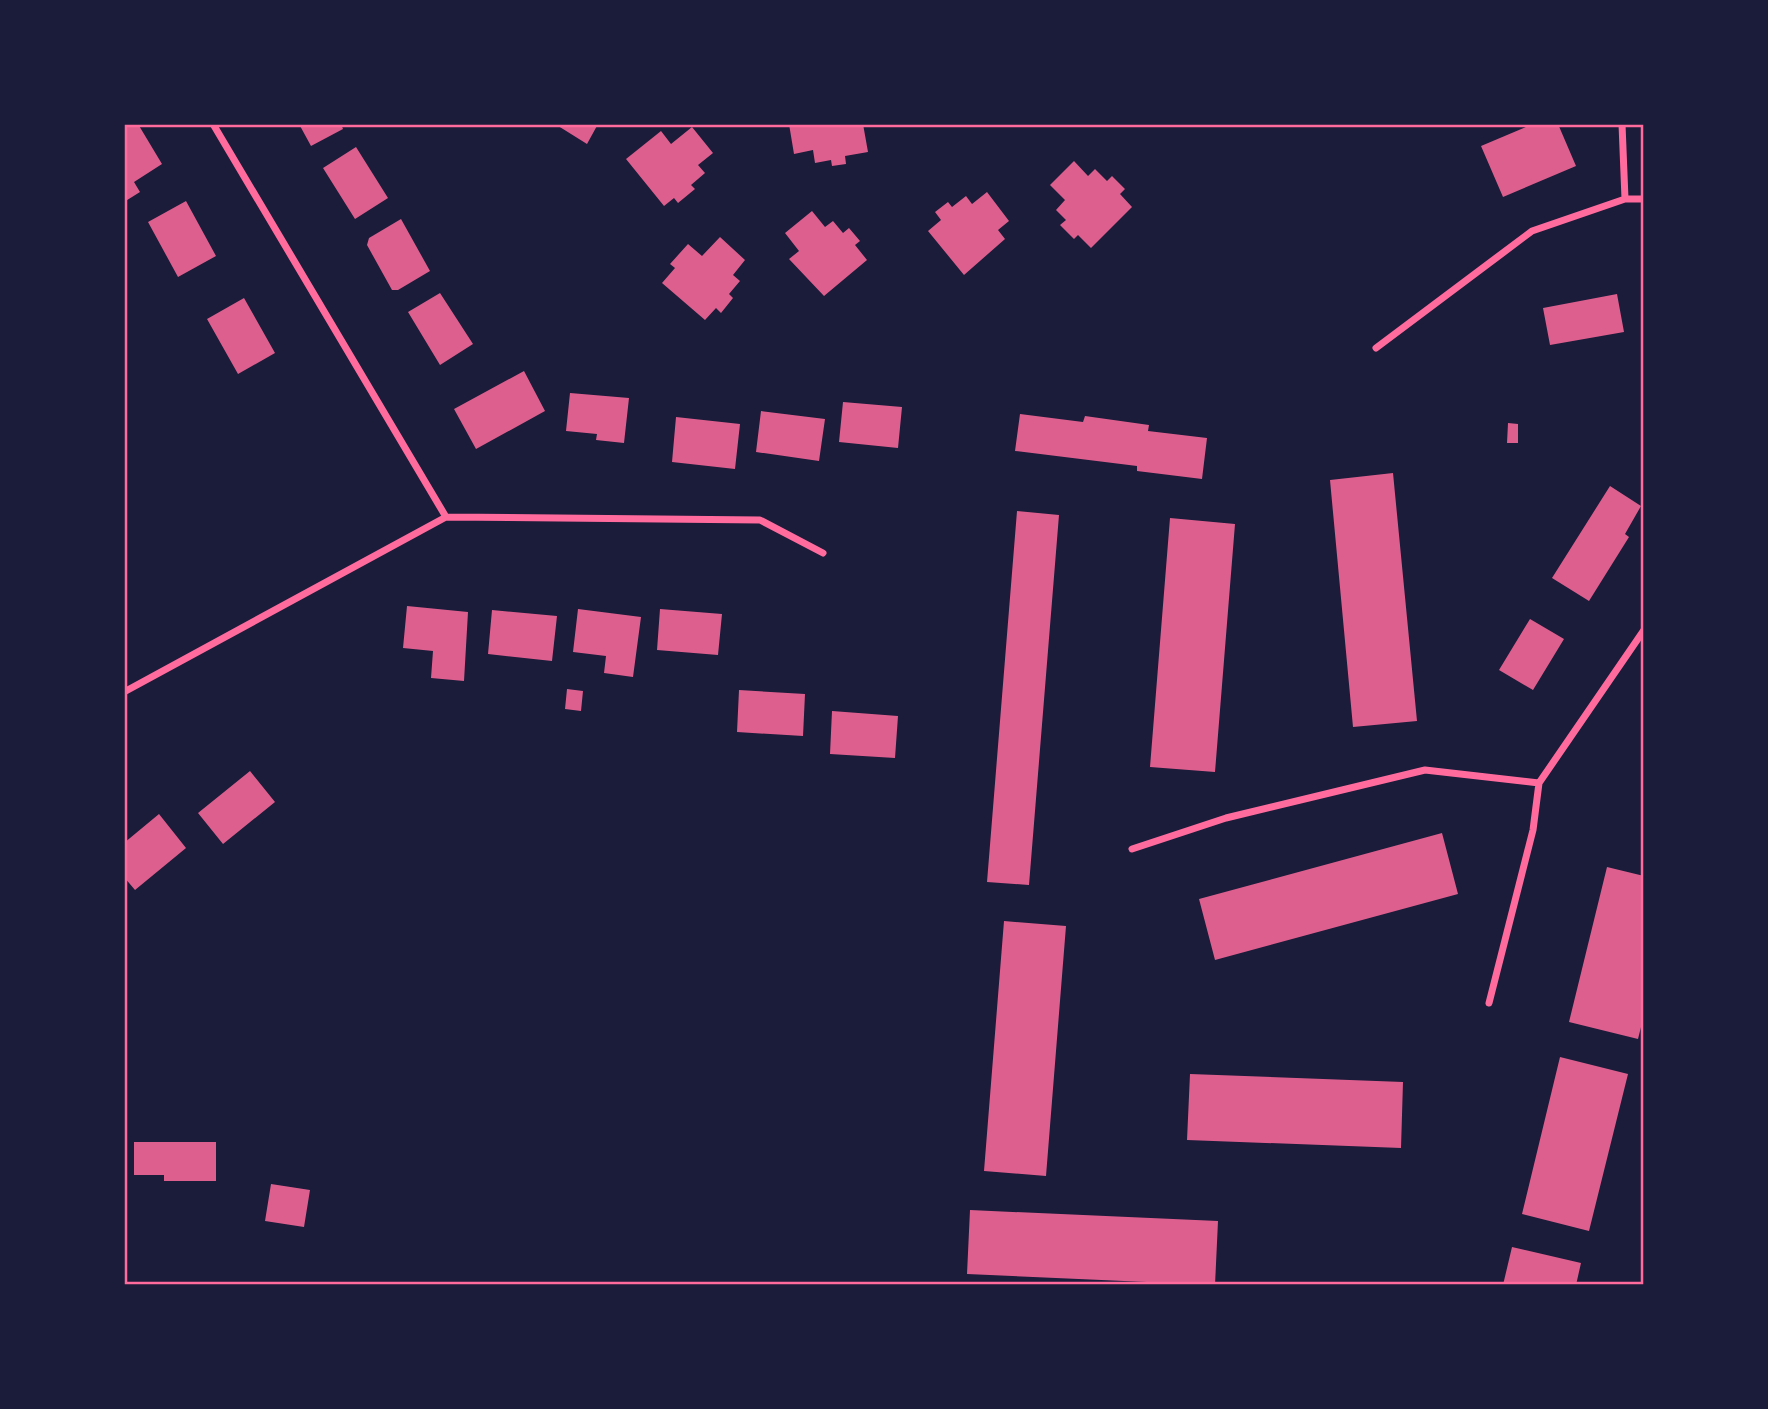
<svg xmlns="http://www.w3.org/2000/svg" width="1768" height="1409" font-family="'Golos Text',sans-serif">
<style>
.building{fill:#dd5f8e}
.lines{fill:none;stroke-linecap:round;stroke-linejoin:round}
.minor{stroke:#ff6b9d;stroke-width:7}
.neatline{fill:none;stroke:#ff6b9d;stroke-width:2.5}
</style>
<rect width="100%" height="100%" fill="#1b1b3a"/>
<path class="building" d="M124 124H138L162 164 134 182 140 192 124 202Z
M299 124H341L343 129 311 146Z
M555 124H598L587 144Z
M789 124H863L868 152 845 156 846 164 832 166 831 160 815 163 813 150 794 154Z
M1533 124H1558L1576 166 1503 197 1481 146Z
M692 127 713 153 698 165 705 173 691 185 695 189 678 203 674 198 664 206 626 159 661 131 671 144Z
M356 147 388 198 355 219 323 168Z
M1074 161 1088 176 1095 169 1107 181 1112 176 1125 189 1120 194 1132 207 1091 248 1078 235 1074 239 1060 225 1066 220 1056 210 1065 200 1050 185Z
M987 192 1009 221 998 230 1005 239 964 275 928 231 941 220 935 212 948 202 952 207 966 196 972 204Z
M186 201 216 256 178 277 148 222Z
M812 211 825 227 833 221 843 233 849 228 860 241 855 245 867 260 824 296 789 259 799 251 785 233Z
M401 219 430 271 398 290H392L367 245 369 238Z
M720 237 745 260 733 275 740 281 729 294 733 298 721 313 716 308 705 320 662 283 675 268 670 264 688 244 702 256Z
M440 293 473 344 440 365 408 312Z
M1617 294 1624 332 1550 345 1543 308Z
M244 298 275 353 238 374 207 319Z
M524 371 545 411 476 449 454 409Z
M570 393 629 398 624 443 596 440 597 434 566 431Z
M843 402 902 407 898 448 839 442Z
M761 411 825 419 819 461 756 452Z
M1020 414 1083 422 1085 416 1149 425 1148 431 1207 438 1202 479 1137 471V466L1015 451Z
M676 417 740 424 735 469 672 462Z
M1508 423 1518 424V443H1507Z
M1393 473 1417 721 1353 727 1330 480Z
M1610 486 1641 506 1625 534 1629 537 1589 601 1552 578Z
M1017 511 1059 515 1029 885 987 882Z
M1170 518 1235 524 1215 772 1150 767Z
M407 606 468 612 464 681 431 678 433 651 403 648Z
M578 609 641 617 633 677 604 673 606 656 573 652Z
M660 609 722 614 718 655 657 650Z
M492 610 557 616 552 661 488 654Z
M1530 619 1564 639 1533 690 1499 670Z
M567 689 583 691 581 711 565 709Z
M739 690 805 694 803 736 737 732Z
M832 711 898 716 895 758 830 754Z
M250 771 275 802 223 844 198 813Z
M159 814 186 848 135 890 124 877V843Z
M1442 833 1458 894 1215 960 1199 899Z
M1607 867 1644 876V1015L1638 1039 1569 1022Z
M1004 921 1066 926 1046 1176 984 1171Z
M1560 1057 1628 1074 1589 1231 1522 1214Z
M1190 1074 1403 1082 1401 1148 1187 1140Z
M134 1142H216V1181H164V1175H134Z
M271 1184 310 1190 304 1227 265 1221Z
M970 1210 1218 1221 1215 1285 967 1274Z
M1512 1247 1581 1263 1576 1285H1503Z"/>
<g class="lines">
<path class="minor" d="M213 124 446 517
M1622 124 1625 199
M1376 348 1532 231 1625 199H1644
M124 692 446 517 760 520 823 553
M1132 849 1226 818 1425 770 1539 783
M1489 1003 1533 830 1539 783 1644 630"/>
</g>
<rect width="1768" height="1409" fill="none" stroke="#1b1b3a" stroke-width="252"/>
<rect x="126" y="126" width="1516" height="1157" class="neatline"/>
</svg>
